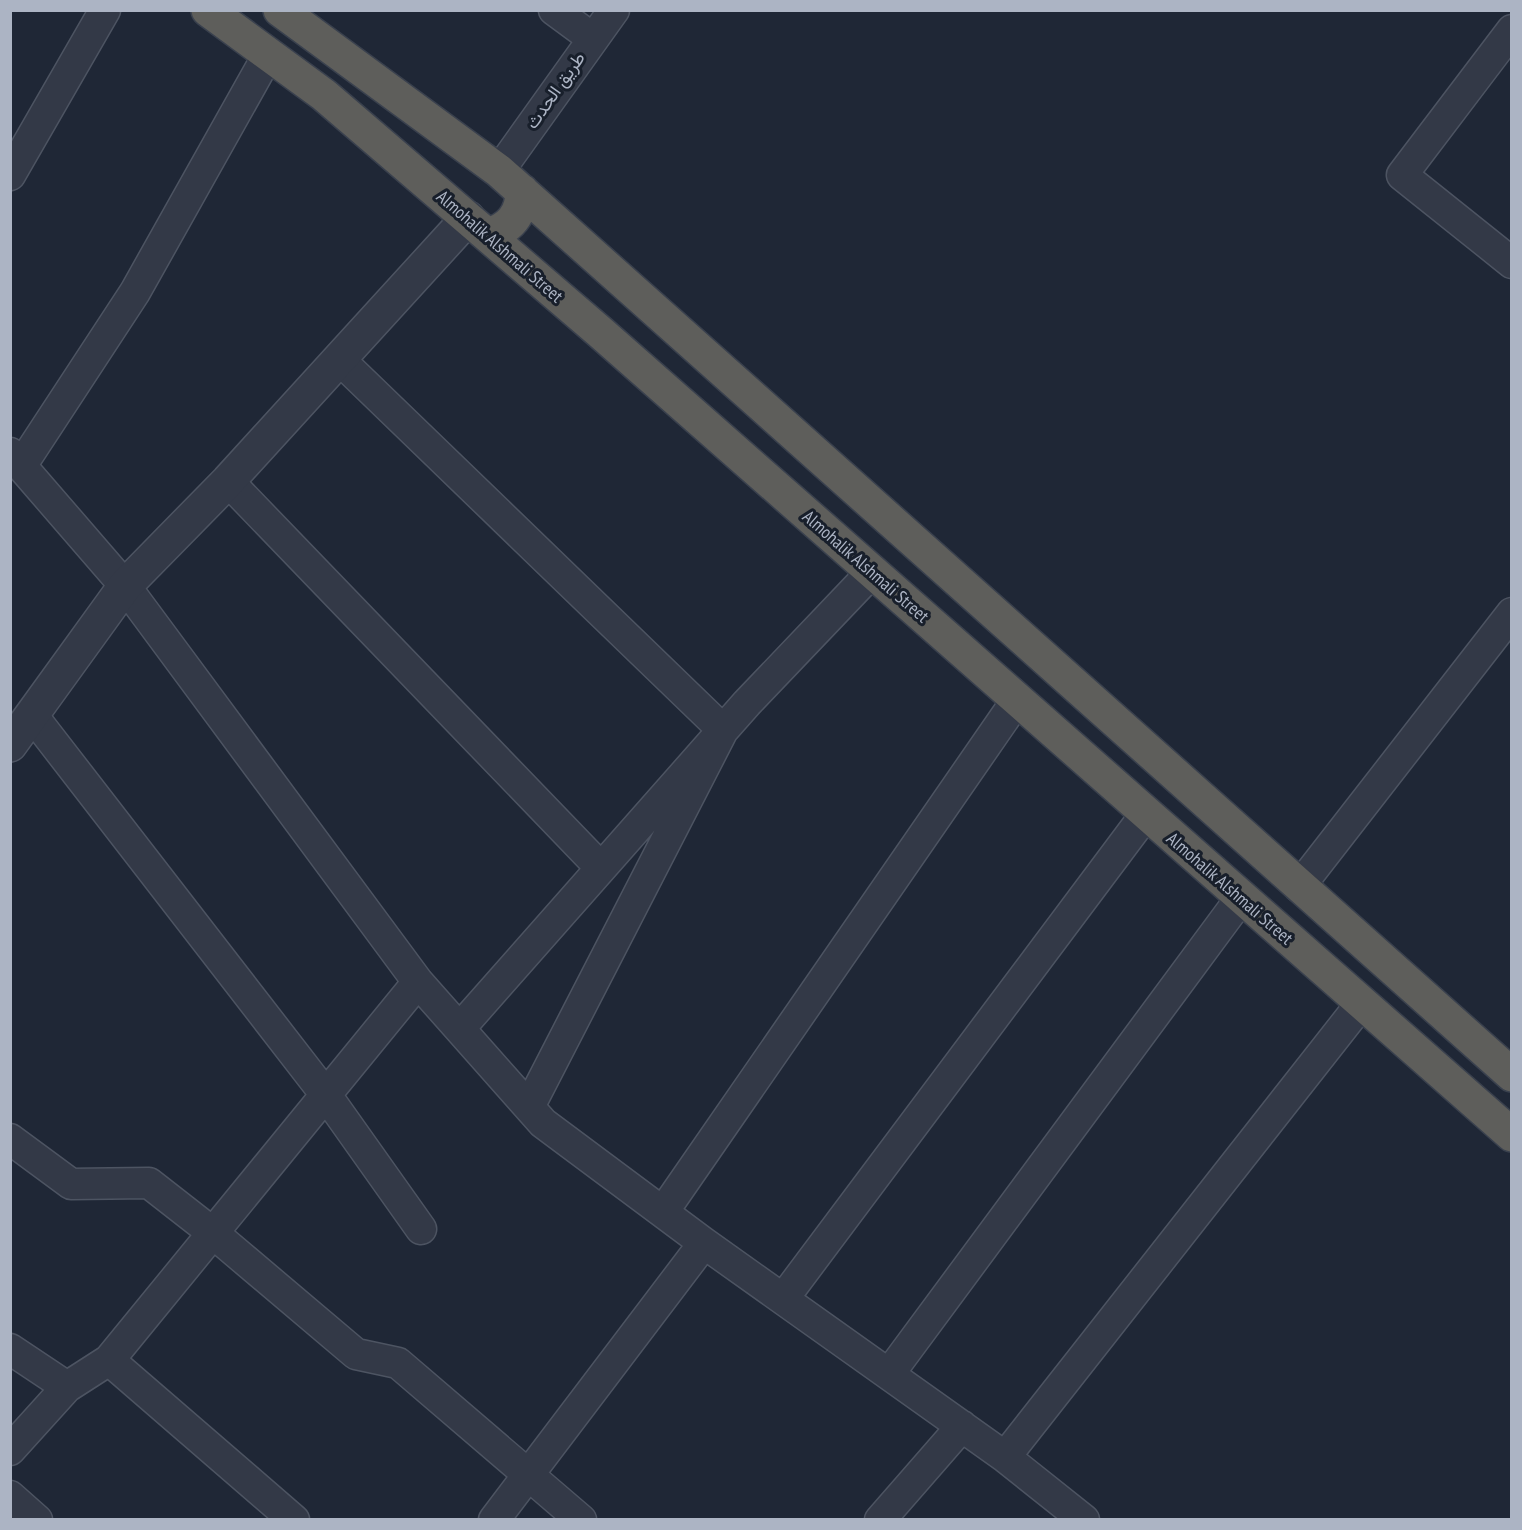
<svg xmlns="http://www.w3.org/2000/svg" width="1522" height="1530" font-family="'PT Sans Narrow',Vazirmatn,sans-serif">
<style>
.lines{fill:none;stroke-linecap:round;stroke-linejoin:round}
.minor-casing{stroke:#4d5462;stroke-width:33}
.tertiary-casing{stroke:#4d5462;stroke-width:36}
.trunk-casing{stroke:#3a414e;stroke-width:36}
.minor{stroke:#333947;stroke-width:30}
.tertiary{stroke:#333947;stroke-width:33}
.trunk{stroke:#5e5e5b;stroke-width:33}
.labels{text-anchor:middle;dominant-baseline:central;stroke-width:6;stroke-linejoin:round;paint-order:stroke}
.street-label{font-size:18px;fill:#acb4c4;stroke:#181f2b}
</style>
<rect width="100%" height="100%" fill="#1f2736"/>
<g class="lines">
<g class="minor-casing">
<path id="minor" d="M554 10 592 38
M1512 30 1402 175 1512 263
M499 171 614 10
M10 175 105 10
M339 359 723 730 529 1107
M10 453 125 586 418 982 543 1123 704 1243 1005 1457 1084 1520
M21 466 135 292 268 55
M228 481 601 868
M32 715 326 1095 421 1229
M1299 887 1512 613
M460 1028 747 703 872 572
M10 1139 71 1184 149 1183 213 1233 356 1354 398 1363 581 1520
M663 1212 1017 700
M783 1299 1146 814
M10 1349 67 1387 109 1360 294 1520
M109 1360 418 982
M889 1374 1241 898
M10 1450 67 1387
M1005 1457 1361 1004
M10 1496 37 1520
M494 1520 704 1243
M880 1520 962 1426"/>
</g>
<g class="tertiary-casing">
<path id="tertiary" d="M10 745 125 586 228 481 468 218"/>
</g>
<g class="trunk-casing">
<path id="trunk" d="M208 10 324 95 600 332 1512 1135
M280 10 499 171 1512 1075
M487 235C510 229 522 214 522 191"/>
</g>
<use href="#minor" class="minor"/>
<use href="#tertiary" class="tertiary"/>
<use href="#trunk" class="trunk"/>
</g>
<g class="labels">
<g class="street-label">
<text transform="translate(555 90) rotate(-55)">طريق الحدث</text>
<text transform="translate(500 246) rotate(41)">Almohalik Alshmali Street</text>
<text transform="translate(866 566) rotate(41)">Almohalik Alshmali Street</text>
<text transform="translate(1230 888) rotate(41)">Almohalik Alshmali Street</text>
</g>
</g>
<rect width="1522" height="1530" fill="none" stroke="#acb4c4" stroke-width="24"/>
</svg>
